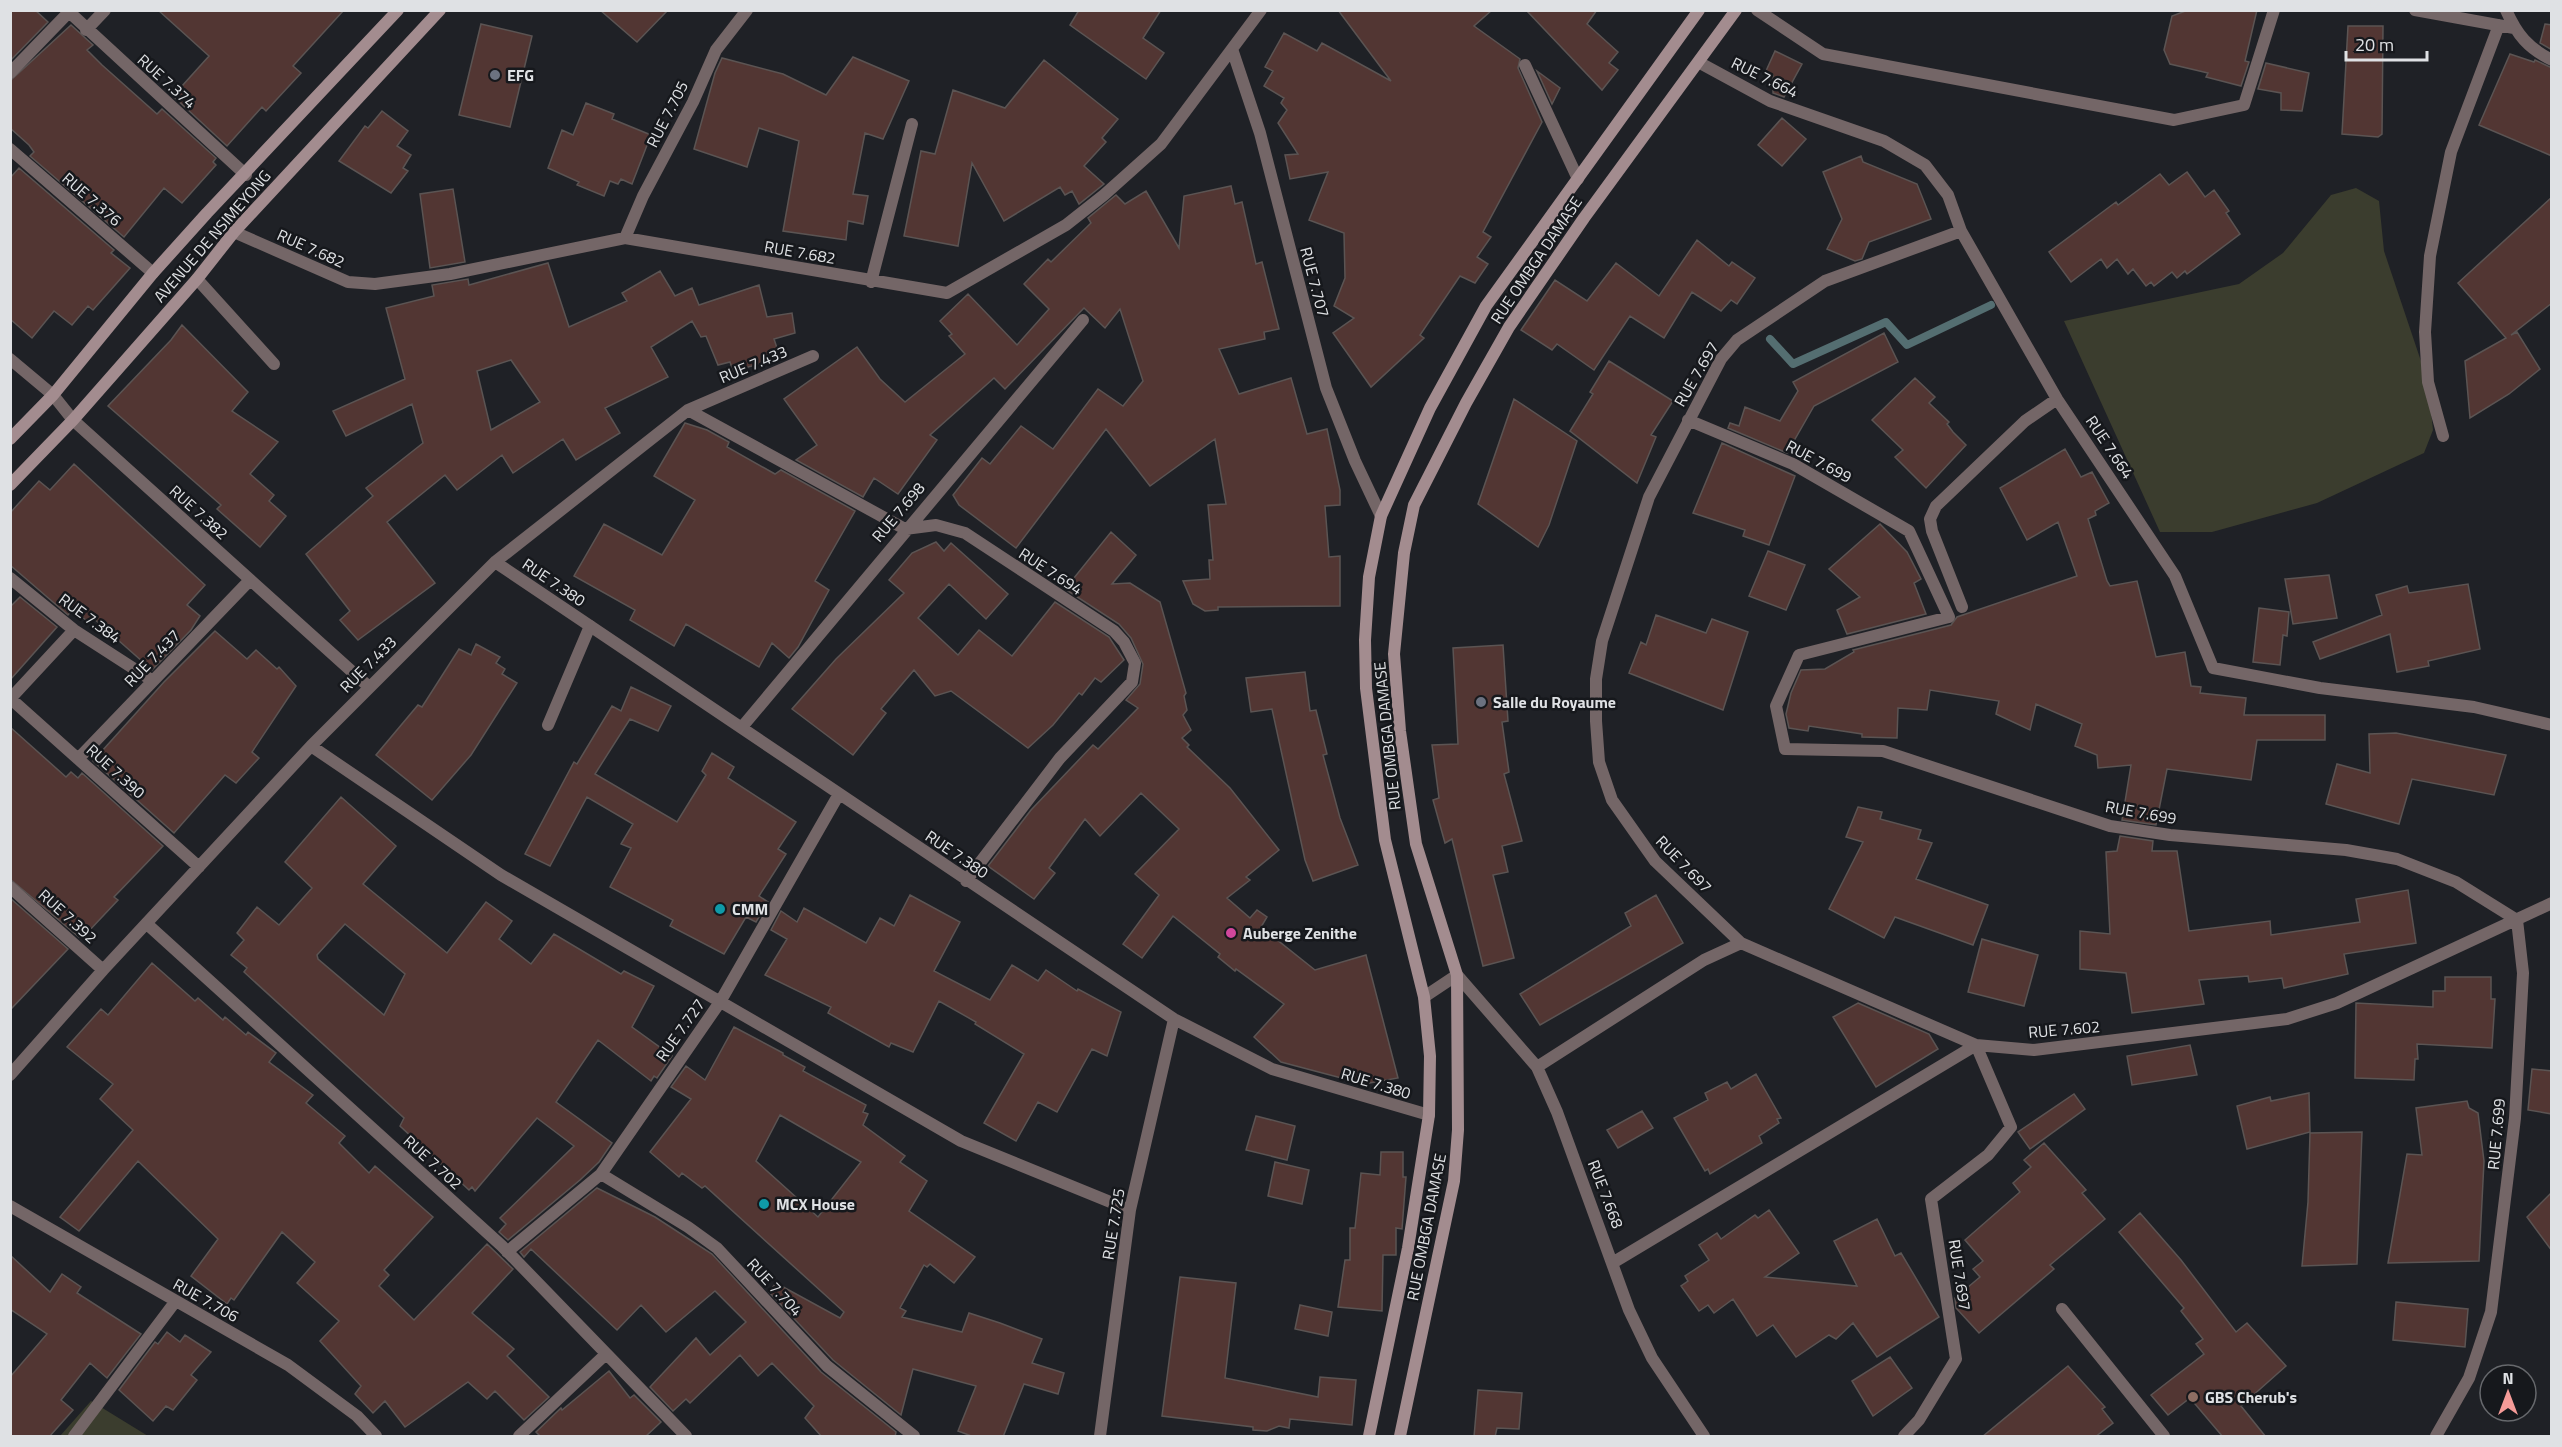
<svg xmlns="http://www.w3.org/2000/svg" width="2562" height="1447" font-family="'Titillium Web',sans-serif">
<style>
.green{fill:#3b3d2e}
.lines{fill:none;stroke-linecap:round;stroke-linejoin:round}
.stream{stroke:#546e71;stroke-width:8}
.building{fill:#523633;stroke:#5b5453;stroke-width:1.5;fill-rule:evenodd}
.lane{stroke:#746667;stroke-width:12}
.street{stroke:#746667;stroke-width:12}
.secondary{stroke:#a38c8f;stroke-width:12}
.worship-dot{fill:#6b7280;stroke:#16181c;stroke-width:2}
.culture-dot{fill:#0f9aa8;stroke:#16181c;stroke-width:2}
.hotel-dot{fill:#d1479c;stroke:#16181c;stroke-width:2}
.education-dot{fill:#8d6e63;stroke:#16181c;stroke-width:2}
.labels{text-anchor:middle;dominant-baseline:central;stroke-width:5;stroke-linejoin:round;paint-order:stroke}
.poi-label{font-size:16px;font-weight:bold;fill:#dfe1e4;stroke:#16181c;text-anchor:start}
.street-label{font-size:16px;fill:#dfe1e4;stroke:#16181c}
</style>
<rect width="100%" height="100%" fill="#1f2126"/>
<path class="green" d="M2356 188 2379 201 2384 251 2428 382 2433 430 2424 453 2317 503 2212 532H2160L2064 321 2239 284 2283 253 2331 195Z
M91 1401 148 1436H60Z"/>
<g class="lines">
<path class="stream" d="M1770 339 1793 364 1886 322 1907 345 1991 305"/>
</g>
<path class="building" d="M10 10H35L48 22 10 61Z
M158 10H344L293 66 301 73 266 111 262 107 227 146 173 96 209 56Z
M600 10H668L637 42Z
M1079 10H1161L1143 38 1164 53 1146 79 1070 25Z
M1338 10H1492L1474 26 1520 59 1518 68 1542 122 1483 232 1491 237 1477 257 1488 264 1475 283 1460 276 1420 335 1424 338 1371 387 1333 333 1354 318 1334 306 1345 278 1344 233 1309 220 1328 172 1290 179 1285 155 1298 154 1278 123 1287 110 1281 103 1284 98 1264 86 1273 71 1265 67 1284 33 1317 51 1322 43 1391 81Z
M1526 10H1597L1587 24 1618 52 1609 63 1618 70 1602 90Z
M2188 10H2257L2245 61 2249 62 2241 86 2206 77 2208 73 2170 64 2164 50 2172 16Z
M481 24 532 36 510 127 459 115Z
M2545 24 2552 25V50L2540 43Z
M71 25 93 45 87 50 102 65 157 114 162 109 216 158 213 162 216 165 182 203 164 188 124 237 30 156 34 152 29 145 10 128V81Z
M2348 26H2383L2382 134 2378 137 2342 134Z
M1775 51 1802 64 1784 97 1773 93V75L1766 71Z
M2510 54 2534 62 2535 60 2552 68V156L2479 125Z
M853 57 909 81 883 139 865 133 853 194 868 196 863 224 848 221 846 240 783 231 799 141 759 128 747 167 694 149 715 73 722 58 783 74 826 95Z
M1044 60 1118 119 1102 138 1106 142 1084 166 1104 184 1079 204 1072 191 1065 195 1060 187 1004 221 972 163 958 246 904 236 921 151 935 154 953 90 1005 108Z
M2266 63 2309 73 2302 111 2281 110V93L2258 89Z
M1537 71 1560 88 1552 104Z
M586 103 614 114 612 119 651 135 632 184 621 179 618 184 610 181 604 196 577 185 579 182 548 168 562 130 573 135Z
M382 111 408 131 397 146 411 155 403 168 408 171 391 193 339 161 365 126 368 128Z
M1782 118 1806 139 1782 166 1758 145Z
M1861 156 1863 162 1917 184 1931 219 1869 242 1862 259 1855 261 1827 249 1842 219 1823 172Z
M19 168 114 250 111 253 130 268 93 310 88 306 72 325 54 311 32 338 10 319V178Z
M2187 172 2205 197 2214 190 2229 211 2226 213 2240 234 2187 274 2185 271 2177 278 2172 272 2154 286 2151 282 2146 286 2133 269 2128 274 2117 259 2107 268 2101 259 2071 282 2049 252 2116 202 2118 205 2160 174 2169 185Z
M1231 186 1235 204 1242 202 1256 264 1262 262 1279 329 1264 332 1265 339 1219 349 1239 394 1291 378 1307 434 1327 429 1340 490V505L1325 506 1329 557 1340 556V606L1218 607V610L1205 611 1193 604 1183 581 1210 579 1209 560H1213L1208 505 1226 504 1215 439 1150 486 1106 429 1016 548 959 505 953 495 982 458 990 464 1021 426 1053 449 1098 389 1123 406 1143 381 1120 309 1105 328 1084 308 1005 389 994 378 930 435 937 440 898 494 874 478 863 497 796 460 817 445 784 399 857 347 880 379 905 402 965 354 949 336 952 334 940 321 968 294 1017 345 1049 309 1024 284 1048 259 1051 262 1091 223 1088 218 1116 195 1125 204 1146 191 1179 248 1184 196Z
M453 189 465 262 430 268 420 194Z
M2552 197V303L2511 335 2517 332 2540 369 2509 394 2470 418 2465 361 2506 338 2458 283Z
M1697 240 1729 266 1732 262 1755 278 1737 304 1731 300 1721 311 1692 292 1664 338 1630 316 1594 370 1557 344 1552 350 1521 330 1555 280 1587 301 1616 263 1659 296Z
M548 263 569 327 627 301 622 293 660 271 675 296 692 288 699 305 759 285 767 317 792 313 795 333 774 339 778 351 769 354 771 361 733 371 730 362 718 365 706 336 701 337 692 321 651 347 668 377 605 408 620 433 576 460 563 439 513 473 502 455 457 490 445 475 387 522 435 583 358 640 340 620 350 611 306 554 373 496 366 488 423 443 412 404 346 436 333 411 405 379 386 308 434 296 432 285 468 279 469 285ZM511 360 540 402 491 430 477 371Z
M182 325 248 392 232 411 278 442 250 474 274 495 269 501 286 516 260 547 217 509 221 505 108 406 171 340Z
M1884 333 1898 362 1814 406 1787 453 1728 428 1730 423 1739 426 1745 407 1780 421 1798 391 1793 382Z
M1609 361 1673 401 1651 435 1656 437 1637 483 1570 431 1593 394 1590 392Z
M1915 378 1935 397 1929 403 1949 422 1947 424 1953 432 1966 445 1926 488 1895 457 1903 450 1872 420Z
M1514 399 1577 441 1549 525 1538 547 1478 504Z
M685 423 707 430 729 442 727 447 775 474 781 470 855 511 815 581 829 590 798 647 789 658 772 643 759 667 686 624 674 646 630 620 635 610 574 576 604 524 662 555 695 500 654 476Z
M1722 443 1795 476 1769 545 1743 536 1745 530 1693 513Z
M2065 449 2081 477 2092 472 2109 503 2095 511 2096 515 2088 519 2107 581 2110 586 2137 581 2156 657 2185 652 2191 686 2201 687 2200 693 2246 698 2244 715H2325V740H2257L2251 780 2167 769 2156 825 2122 820 2131 765 2098 768 2097 755 2075 746 2082 724 2036 704 2030 730 1996 714 1999 701 1930 690 1927 710 1898 708 1897 738 1862 737V734L1809 726 1808 731 1789 728 1786 714 1791 693 1801 670 1825 669 1854 652 1853 650 1951 625 1957 617 2077 576 2058 522 2027 540 2000 488Z
M74 464 205 585 187 605 200 616 191 630 152 670 92 617 88 622 73 609 68 615 10 565V513L39 481 50 490Z
M1880 524 1907 552 1921 579 1914 583 1926 614 1847 634 1837 610 1860 597 1829 569Z
M1111 532 1136 555 1112 584 1130 583 1160 602 1186 693 1184 696 1187 710 1183 715 1191 730 1182 738 1189 745 1187 747 1230 788 1279 850 1246 877 1250 880 1227 898 1250 918 1257 910 1267 917 1261 927 1315 970 1366 955 1398 1078 1364 1084 1281 1062 1254 1037 1284 1004 1236 969 1235 971 1218 957 1220 954 1173 916 1142 958 1123 944 1159 895 1135 874 1179 829 1141 793 1100 836 1085 819 1049 868 1055 873 1034 899 988 866 1031 810 1093 745 1098 749 1138 708 1126 700 1140 684 1143 664 1131 638 1119 624 1065 589Z
M936 542 944 551 951 543 1008 594 986 619 949 584 918 618 958 655 979 630 1012 656 1055 602 1109 637 1124 660 1101 682 1095 678 1082 695 1079 693 1053 725 1028 748 951 691 935 696 914 670 881 709 886 713 853 755 792 709 836 659 904 593 889 580 912 553Z
M1768 551 1805 565 1786 610 1749 596Z
M2329 575 2337 618 2293 624 2285 579Z
M2468 584 2480 649 2428 661 2429 666 2397 672 2390 634 2320 659 2313 642 2382 615 2376 595 2407 586 2409 593Z
M20 597 57 627 10 680V607Z
M2259 608 2289 612 2287 636 2283 635 2280 665 2253 662Z
M1656 615 1706 633 1712 619 1748 632 1723 710 1629 673 1641 642 1646 645Z
M215 631 247 659 256 650 277 669 279 667 296 686 252 752 259 758 236 783 225 775 174 833 93 761 164 682Z
M476 644 500 657 496 663 505 669 502 674 517 683 471 755 432 800 376 755 418 705 422 707 459 649 471 655Z
M1503 645 1508 721 1502 722 1509 772 1504 774 1522 841 1502 846 1508 872 1493 875 1514 958 1483 966 1452 839 1445 843 1433 800 1439 798 1432 745 1458 744 1453 648Z
M1305 672 1310 711 1316 710 1327 754 1323 755 1340 818 1358 865 1313 881 1305 860 1272 709 1251 712 1246 678Z
M631 687 671 706 658 731 630 719 595 774 677 822 706 775 702 771 712 753 734 767 728 778 796 822 778 849 786 854 759 896 768 902 756 922 746 917 724 954 670 926 673 920 610 887 631 848 621 844 633 824 587 797 550 866 525 854 574 762 577 764 612 706 621 711Z
M10 727 66 777 71 772 78 778 82 773 163 846 114 897 118 900 87 933 85 931 79 937 10 879Z
M2396 733 2506 755 2494 795 2412 779 2399 824 2326 804 2337 764 2370 773 2369 734Z
M341 797 396 846 363 884 447 953 486 902 512 921 499 939 531 964 554 934 621 974 624 971 654 986 632 1027 672 1056 657 1078 654 1076 651 1081 598 1040 556 1102 612 1143 599 1162 580 1180 508 1240 499 1232 506 1224 500 1218 574 1146 537 1118 475 1191 472 1187 469 1190 400 1126 404 1118 244 972 247 968 231 955 244 940 237 933 257 907 279 925 312 888 285 862ZM345 924 405 974 384 1015 318 959 317 955Z
M1858 807 1882 812 1880 819 1921 830 1918 839 1932 843 1916 879 1988 905 1973 945 1895 917 1884 938 1829 909 1863 842 1846 837Z
M2120 836 2153 841 2152 851H2177L2189 931 2270 921 2271 935 2360 922 2356 899 2408 890 2416 943 2344 954 2348 974 2284 988 2282 978 2249 982 2248 976 2199 980 2204 1004 2132 1013 2126 973 2080 969V931L2110 934 2106 852 2117 851Z
M910 895 960 922 934 971 990 1000 1012 965 1038 981 1046 970 1077 991 1078 989 1121 1012 1107 1056 1092 1049 1057 1112 1038 1102 1016 1141 984 1123 1024 1054 975 1024 976 1022 939 1001 913 1052 891 1043 889 1047 828 1013 831 1007 765 975 787 939 771 930 781 911 797 922 804 908 866 943 880 918 894 926Z
M1656 895 1683 943 1540 1025 1520 994 1631 926 1625 913Z
M10 898 68 949 10 1010Z
M1982 939 2038 955 2024 1006 1968 992Z
M152 963 195 1001 198 998 223 1020 225 1017 246 1035 248 1032 276 1053 269 1062 313 1095 306 1103 345 1136 339 1143 369 1173 375 1166 433 1217 384 1270 389 1275 379 1286 414 1320 487 1244 513 1269 472 1313 514 1349 507 1356 549 1397 524 1420 495 1391 487 1399 468 1382 405 1427 385 1401 373 1413 355 1394 361 1386 320 1341 339 1321 297 1283 315 1262 282 1232 234 1300 231 1298 227 1304 191 1276 218 1239 138 1161 79 1231 60 1217 133 1130 100 1099 113 1084 67 1047 101 1009 108 1015Z
M2445 977H2491V999H2495L2492 1048 2417 1044 2418 1059H2415L2414 1080 2355 1078 2356 1003 2433 1007V991H2445Z
M1858 1003 1929 1034 1938 1049 1876 1087 1833 1017Z
M734 1027 783 1053V1055L805 1067 803 1071 866 1105 863 1112 868 1114 863 1125 905 1156 900 1162 927 1181 909 1211 975 1257 954 1283 930 1264 927 1267 924 1265 900 1308 906 1311 902 1317 962 1332 969 1313 1000 1323 1042 1339 1032 1363 1064 1373 1058 1394 1024 1384 1003 1437H974L958 1431 976 1386 913 1369 901 1415 833 1360 769 1292 776 1283 840 1318 844 1312 705 1186 702 1188 682 1173 679 1177 650 1152 691 1099 671 1087 686 1066 705 1080ZM780 1115 861 1162 818 1217 756 1161Z
M2190 1045 2197 1075 2132 1085 2127 1056Z
M2532 1069 2552 1071V1114L2528 1110Z
M1756 1074 1781 1118 1777 1119 1779 1123 1759 1136 1762 1143 1710 1174 1708 1169 1705 1171 1674 1118 1708 1100 1705 1093 1727 1082 1731 1089Z
M2309 1093 2310 1132 2247 1149 2237 1106 2270 1097 2271 1101Z
M2074 1094 2085 1109 2030 1149 2018 1132Z
M2467 1101 2469 1108 2478 1113 2484 1161 2479 1261 2388 1263 2407 1154 2422 1155 2416 1108Z
M1642 1111 1653 1128 1618 1148 1607 1130Z
M1256 1116 1295 1126 1287 1160 1246 1150Z
M2362 1132 2357 1264 2302 1266 2308 1202 2310 1133Z
M2044 1143 2086 1190 2082 1193 2105 1219 2050 1265 2054 1269 1979 1333 1956 1308 1955 1298 1980 1277 1973 1269 1983 1261 1965 1240 2020 1192 2013 1183 2031 1167 2024 1160Z
M1381 1152H1403V1177H1406L1402 1229 1396 1228V1255H1383L1382 1311 1338 1307 1345 1260H1350V1228H1355L1361 1173 1380 1175Z
M1275 1162 1309 1170 1302 1204 1268 1196Z
M597 1188 655 1217 712 1254 821 1372 896 1432 895 1437H822L805 1418 814 1406 772 1363 758 1376 740 1355 690 1403 686 1399 673 1411 650 1387 696 1338 710 1355 746 1322 715 1291 666 1332 641 1305 617 1330 531 1249 524 1257 520 1252Z
M2552 1192V1251L2527 1217Z
M1769 1210 1799 1253 1765 1277 1857 1286 1834 1241 1877 1219 1895 1256 1901 1253 1939 1317 1877 1357 1853 1323 1836 1339 1829 1335 1796 1357 1773 1325 1757 1336 1733 1299 1714 1313 1708 1305 1699 1311 1681 1286 1688 1281 1685 1276 1709 1260 1699 1245 1717 1233 1721 1239 1755 1215 1758 1218Z
M2140 1213 2181 1260 2236 1332 2247 1323 2286 1366 2241 1406 2266 1437H2223L2190 1398 2168 1415 2151 1395 2204 1354 2196 1344 2203 1339 2181 1311 2184 1308 2119 1232Z
M10 1255 50 1292 62 1274 81 1287 77 1293 141 1334 107 1378 90 1363 61 1400 73 1410 49 1437H10V1377L47 1334 10 1309Z
M1180 1277 1236 1283 1225 1378 1318 1397 1320 1377 1356 1380 1352 1425 1290 1419 1289 1428 1279 1426 1267 1431 1253 1430V1427L1162 1416Z
M2396 1302 2468 1309 2465 1347 2393 1340Z
M1300 1305 1332 1312 1328 1336 1295 1329Z
M167 1332 180 1342 185 1335 211 1352 191 1375 197 1380 173 1410 166 1406 153 1421 119 1390 155 1342 158 1344Z
M1890 1357 1912 1388 1873 1416 1852 1381Z
M2068 1366 2105 1407 2102 1409 2113 1423 2095 1437H1982Z
M609 1371 630 1398 634 1395 661 1422 645 1437H541L536 1432 561 1408 562 1410Z
M1478 1390 1522 1393 1519 1429 1497 1428 1495 1437H1474Z"/>
<g class="lines">
<path class="lane" d="M1525 65 1578 179
M197 279 274 364
M548 725 590 626"/>
<path class="street" d="M67 10 246 175
M1757 10 1823 54 2174 120 2244 105 2274 10
M2415 10 2514 28
M2506 10C2517 35 2528 48 2552 60
M86 30 105 10
M1233 52 1260 133 1326 388 1355 461 1381 516
M1700 63 1770 101 1884 141 1925 165 1948 195 1961 231 2057 399 2175 576 2213 668 2320 688 2474 707 2552 725
M10 73 69 12
M10 149 153 273
M234 232 348 282 375 284 450 274 625 238 947 293 1066 225 1104 195 1161 144 1261 10
M625 238 643 196 693 102 716 50 747 10
M871 282 912 124
M10 359 53 395 73 420 368 686
M688 410 905 529 936 525 965 533 1114 631 1124 642 1135 663 1132 682 1060 758 966 881
M1688 420 1793 464 1909 531 1949 617 1799 655 1776 706 1785 749 1883 751 2110 826 2170 835 2346 850 2397 859 2456 882 2517 920 2523 973 2515 1118 2491 1312 2469 1378 2436 1436
M2443 436 2428 382 2425 332 2430 256 2451 152 2499 25
M495 562 1174 1019 1272 1069 1429 1115
M10 578 74 630 153 681
M1962 607 1932 531 1930 519 1936 506 2025 421 2057 399
M10 699 74 630
M11 699 199 867
M742 727 1083 320
M311 746 501 875 961 1141 1130 1210
M78 759 250 580
M10 887 103 970
M147 924 502 1246 686 1436
M1424 997 1457 975 1537 1067 1557 1112 1629 1310 1652 1358 1704 1436
M1537 1067 1704 960 1741 943
M10 1075 103 970 311 746 495 562 688 410 813 356
M601 1174 688 1227 717 1248 827 1366 914 1436
M10 1206 288 1365 357 1416 376 1436
M507 1252 601 1174 720 1002 839 794
M1614 1262 1976 1045 2034 1050 2287 1019 2337 1003 2552 903
M2062 1309 2164 1436
M74 1436 175 1302
M519 1436 606 1354
M1100 1436 1130 1210 1174 1019
M1904 1436 1919 1420 1956 1359 1931 1199 1988 1155 2011 1127 1976 1045 1741 943 1655 861 1612 800 1599 762 1596 721V679L1602 641 1649 497 1721 359 1737 340 1825 281 1961 231"/>
<path class="secondary" d="M10 439 53 395 153 273 207 213 398 10
M10 485 73 420 197 279 234 232 440 10
M1369 1436 1408 1248 1429 1115 1430 1056 1424 997 1385 840 1366 688 1365 640 1369 577 1381 516 1430 408 1486 306 1699 10
M1400 1436 1454 1181 1458 1130 1457 975 1416 844 1400 731 1394 654 1404 553 1414 505 1466 403 1509 327 1584 218 1736 10"/>
</g>
<g class="worship-dot">
<circle cx="495" cy="75" r="6"/>
<circle cx="1481" cy="702" r="6"/>
</g>
<g class="culture-dot">
<circle cx="720" cy="909" r="6"/>
<circle cx="764" cy="1204" r="6"/>
</g>
<circle class="hotel-dot" cx="1231" cy="933" r="6"/>
<circle class="education-dot" cx="2193" cy="1397" r="6"/>
<g class="labels">
<g class="poi-label">
<text x="507" y="75">EFG</text>
<text x="1493" y="702">Salle du Royaume</text>
<text x="732" y="909">CMM</text>
<text x="1243" y="933">Auberge Zenithe</text>
<text x="776" y="1204">MCX House</text>
<text x="2205" y="1397">GBS Cherub's</text>
</g>
<g class="street-label">
<text transform="translate(1765 77) rotate(26)">RUE 7.664</text>
<text transform="translate(167 81) rotate(42)">RUE 7.374</text>
<text transform="translate(667 114) rotate(-63)">RUE 7.705</text>
<text transform="translate(92 199) rotate(41)">RUE 7.376</text>
<text transform="translate(212 236) rotate(-49)">AVENUE DE NSIMEYONG</text>
<text transform="translate(311 248) rotate(24)">RUE 7.682</text>
<text transform="translate(800 252) rotate(10)">RUE 7.682</text>
<text transform="translate(1536 260) rotate(-56)">RUE OMBGA DAMASE</text>
<text transform="translate(1315 282) rotate(75)">RUE 7.707</text>
<text transform="translate(753 364) rotate(-23)">RUE 7.433</text>
<text transform="translate(1696 374) rotate(-60)">RUE 7.697</text>
<text transform="translate(2110 447) rotate(56)">RUE 7.664</text>
<text transform="translate(1819 461) rotate(28)">RUE 7.699</text>
<text transform="translate(199 512) rotate(42)">RUE 7.382</text>
<text transform="translate(898 512) rotate(-50)">RUE 7.698</text>
<text transform="translate(1051 571) rotate(33)">RUE 7.694</text>
<text transform="translate(554 582) rotate(34)">RUE 7.380</text>
<text transform="translate(90 618) rotate(36)">RUE 7.384</text>
<text transform="translate(152 658) rotate(-46)">RUE 7.437</text>
<text transform="translate(368 664) rotate(-45)">RUE 7.433</text>
<text transform="translate(1387 736) rotate(-96)">RUE OMBGA DAMASE</text>
<text transform="translate(116 771) rotate(42)">RUE 7.390</text>
<text transform="translate(2141 812) rotate(10)">RUE 7.699</text>
<text transform="translate(957 854) rotate(34)">RUE 7.380</text>
<text transform="translate(1684 864) rotate(46)">RUE 7.697</text>
<text transform="translate(68 916) rotate(42)">RUE 7.392</text>
<text transform="translate(2064 1029) rotate(-5)">RUE 7.602</text>
<text transform="translate(680 1030) rotate(-55)">RUE 7.727</text>
<text transform="translate(1376 1083) rotate(17)">RUE 7.380</text>
<text transform="translate(2496 1134) rotate(-85)">RUE 7.699</text>
<text transform="translate(433 1162) rotate(42)">RUE 7.702</text>
<text transform="translate(1606 1194) rotate(69)">RUE 7.668</text>
<text transform="translate(1113 1224) rotate(-81)">RUE 7.725</text>
<text transform="translate(1426 1227) rotate(-79)">RUE OMBGA DAMASE</text>
<text transform="translate(1960 1275) rotate(81)">RUE 7.697</text>
<text transform="translate(775 1287) rotate(47)">RUE 7.704</text>
<text transform="translate(206 1300) rotate(29)">RUE 7.706</text>
</g>
</g>
<rect width="2562" height="1447" fill="none" stroke="#dfe1e4" stroke-width="24"/>
<g transform="translate(2508 1393)"><circle r="28" fill="#16181c" stroke="#66686c" stroke-width="1.5"/>
<path d="M0-4.5L10 22L0 15L-10 22Z" fill="#f59b98"/>
<text y="-9" font-size="16" font-weight="bold" text-anchor="middle" fill="#dfe1e4">N</text>
</g>
<path d="M2346 51v9h81v-9" fill="none" stroke="#dfe1e4" stroke-width="3"/>
<text x="2355" y="51" font-size="18" fill="#dfe1e4" stroke="#16181c" stroke-width="4.5" paint-order="stroke">20 m</text>
</svg>
